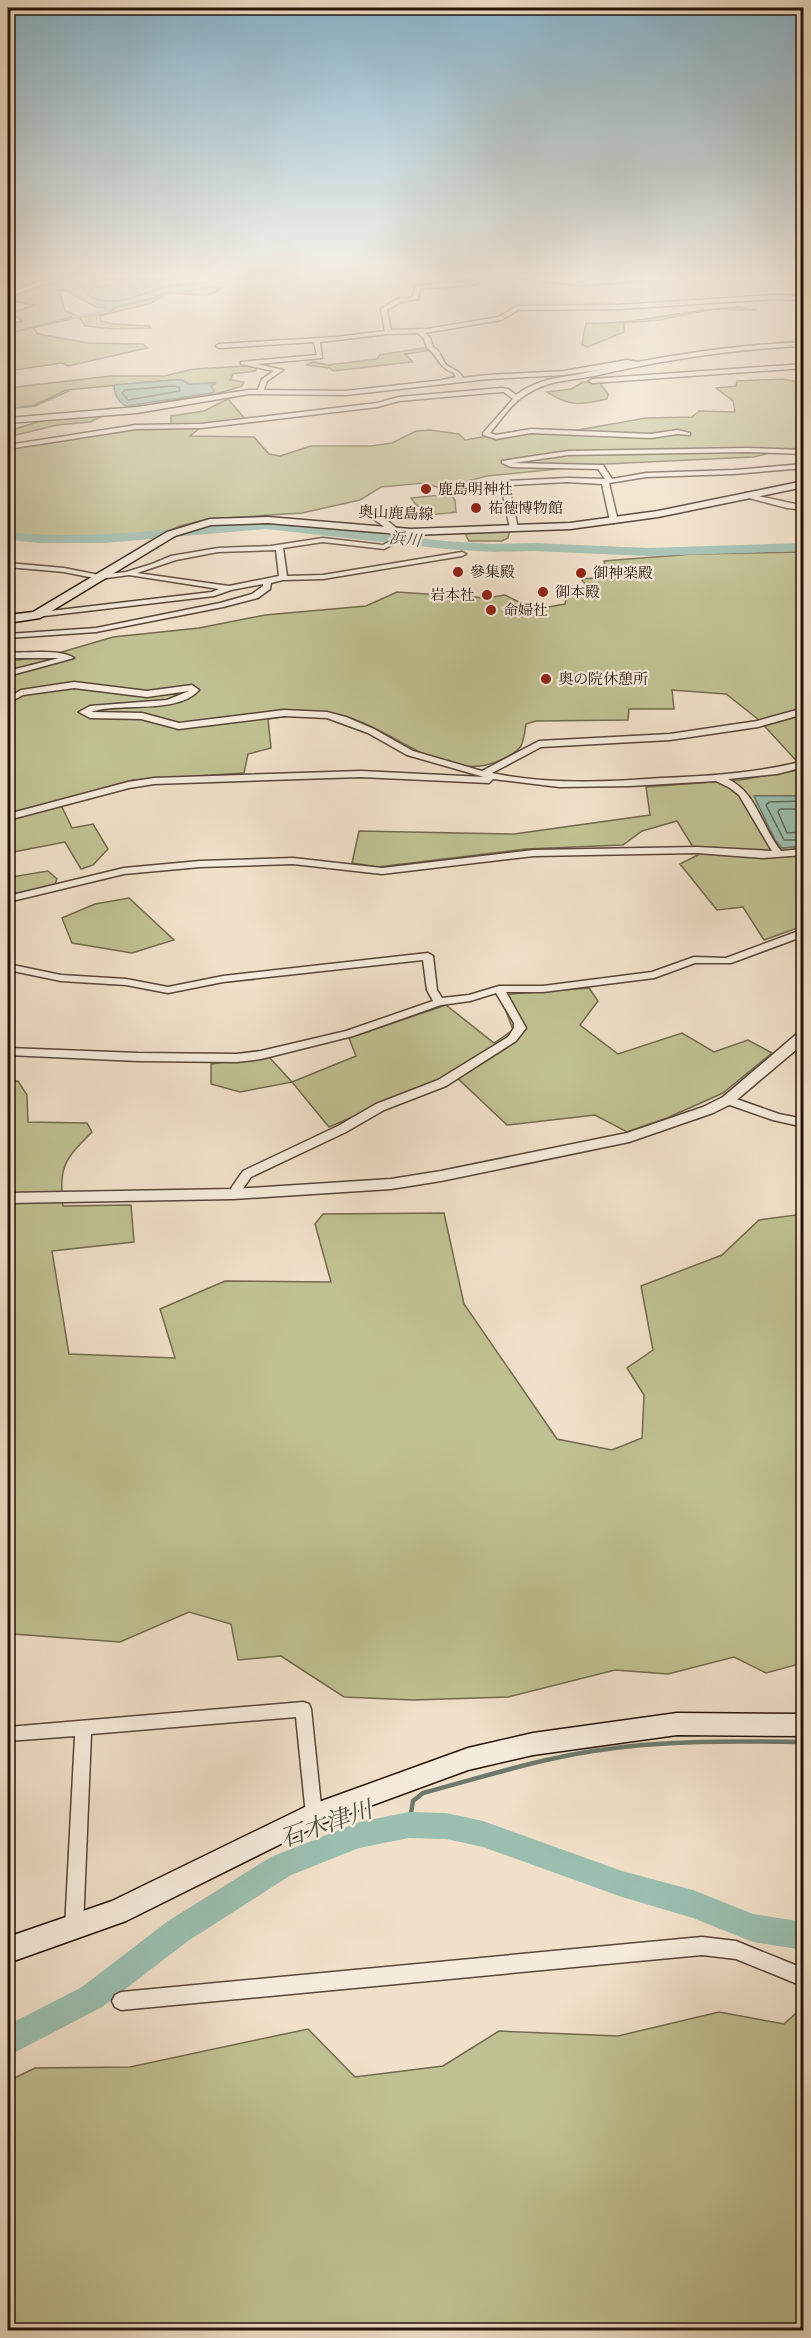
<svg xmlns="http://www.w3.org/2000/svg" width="811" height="2338" font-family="'IM FELL Great Primer','Noto Serif JP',serif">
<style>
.green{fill:#c0c192;stroke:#726a4e;stroke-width:1.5}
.water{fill:#9bbeb0;stroke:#6c7a6d;stroke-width:1.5}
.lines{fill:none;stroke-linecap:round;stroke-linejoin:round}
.shore{stroke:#60685c;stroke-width:1.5}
.stream-far1{stroke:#6c7a6d;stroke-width:1.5}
.stream{stroke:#6c7a6d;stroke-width:4.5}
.canal{fill:#9bbeb0;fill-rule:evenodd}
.river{fill:#9bbeb0;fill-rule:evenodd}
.minor-casing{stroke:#584639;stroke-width:3}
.tertiary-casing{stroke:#584639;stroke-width:3}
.secondary-casing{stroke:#251309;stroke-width:3}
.minor{fill:#f5ebdc;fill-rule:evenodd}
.tertiary{fill:#f5ebdc;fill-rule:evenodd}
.secondary{fill:#f5ebdc;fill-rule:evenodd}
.poi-dot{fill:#8f2418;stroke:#f5ebdc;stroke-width:2}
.labels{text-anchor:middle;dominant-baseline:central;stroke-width:4.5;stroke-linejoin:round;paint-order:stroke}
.far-poi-label{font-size:15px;fill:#251309;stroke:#f5ebdc;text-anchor:start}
.far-street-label{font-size:15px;fill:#251309;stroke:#f5ebdc}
.far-water-label{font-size:16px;font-style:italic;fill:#4e4f43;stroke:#f5ebdc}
.near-water-label{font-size:24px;font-style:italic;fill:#4e4f43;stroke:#f5ebdc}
</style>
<rect width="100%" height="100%" fill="#f0e0c9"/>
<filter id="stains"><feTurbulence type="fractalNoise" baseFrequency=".00333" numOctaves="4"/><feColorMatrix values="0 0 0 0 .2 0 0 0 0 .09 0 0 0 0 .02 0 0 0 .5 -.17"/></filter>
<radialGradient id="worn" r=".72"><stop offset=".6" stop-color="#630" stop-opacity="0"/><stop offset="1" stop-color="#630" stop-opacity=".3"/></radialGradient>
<path class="green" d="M8 274H136L89 283 76 291 59 290 65 311 80 317 93 315 110 312 116 307 154 298 166 292 222 287C208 303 185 290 168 294 162 296 157 300 151 303 135 308 117 311 100 316L101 321 114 324 150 326 151 328 116 329 85 326 79 317 33 328 38 334 88 343 143 344 147 348 68 366 62 363 8 371V325L22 321 12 313 34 305 17 302 8 304V296L20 290 8 285Z
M739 307 757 310 714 309 659 320 624 323V332L588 347 582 345 586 323C638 325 687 309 739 307Z
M429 347 432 350 405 354 413 362 333 371 330 368 306 365 314 362 328 365 377 359 380 355Z
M246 366 258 367 255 371 233 374 230 380 244 382 242 386C217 395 193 400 166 401L212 393 210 386 216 383 189 384 182 380H173L66 390 35 405 15 408 14 411 8 410V388L110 376H164L194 369Z
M783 379 803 383V448L788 449 753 457 606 464 487 476 453 485 437 487 424 483 381 487 360 500 302 513 208 519 180 526 162 534 82 537 20 535 8 532V446L135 426 171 424V416L204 411 228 399 245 419 205 424 190 436 254 437 269 454 280 456 311 446H371L392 443 416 431 430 430 459 434 465 440 528 429 578 430 646 418 692 417 699 411 735 412 733 401 716 388 736 386 737 381Z
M583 382H599L608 394 607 399C581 405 570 407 547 392L571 389Z
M107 414 90 422 57 425 8 437V431L48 419Z
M450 494 455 500 456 512C431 515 426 519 411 498Z
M510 530 508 538 502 541H469L466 536 468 532Z
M803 552V768L759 720 726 694 672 690 674 709H629L628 720 536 721 526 724C523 746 523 749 503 759 449 786 399 733 350 718 323 709 296 715 268 719L271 748 248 754 244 773 133 780 68 798 62 807 72 828 93 824 108 849 93 865 81 869 65 842 8 853V661L45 657 113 637 199 628 265 615 366 606 397 592 487 598 505 595 523 604 548 607 565 604 568 590 586 585 581 579 608 577 604 561 693 554Z
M803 769V796H755L775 840 782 848 803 846V926L764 940 743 907 717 910 680 864 698 855 677 821 642 831 623 845 526 849 378 867 352 863 359 831 514 834 650 815 646 787 740 780Z
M8 869 12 877 48 871 57 879 53 889 14 899 10 915H8Z
M129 898 174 940 132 953 72 943 62 918 95 904Z
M589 988 598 1001 580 1025 618 1054 682 1033 714 1052 748 1040 772 1053 723 1093 667 1118 627 1132 595 1115 507 1125 453 1074 329 1127 292 1082 240 1092 211 1084V1064L269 1057 292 1082 356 1056 349 1038 446 1005 494 1043 513 1030 500 995Z
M8 1081H18L27 1095 28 1122 87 1123 92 1132C64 1160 59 1166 63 1206L131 1205 134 1242 52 1251 69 1354 175 1358 160 1309 225 1281 331 1282 315 1224 323 1214 444 1213 464 1304 557 1439 612 1450 642 1438 644 1395 627 1368 653 1350 641 1286 722 1255 759 1220 803 1214V1663L766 1673 734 1657 668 1674 615 1670 508 1697 413 1700 344 1697 281 1656 238 1660 231 1624 189 1612 120 1642 13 1634 8 1636Z
M803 2007V2330H8V2081L35 2068 130 2067 308 2029 355 2077 443 2066 499 2031 618 2036 719 2012 784 2024Z"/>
<path class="water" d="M136 274H243L247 278 196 290 166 292 154 298 113 308 96 307 68 292 89 283Z
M173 380H182L189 384 216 383 211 386 214 391 212 393 127 406C118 403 114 394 114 385Z
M754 796H803V846L782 848 775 840Z"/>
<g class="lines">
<path class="shore" d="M125 274 122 282 91 289 87 295C113 309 139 295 164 287 173 284 183 285 192 284 208 282 224 277 239 274
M133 274 129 286 132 290 164 279 206 274
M173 386 179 387 180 391 128 400 122 393 125 390Z
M804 801 769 802 766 805 784 840H804
M804 809H780L778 812 787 833 804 832"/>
<path class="stream-far1" d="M435 274H439
M476 274 582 286 662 280 675 274
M701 274H704
M709 274 736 277 804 275
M796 327 804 325
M8 334 74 316
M8 409 35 406 69 391"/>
<path class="stream" d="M409 1825 413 1801 423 1793C479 1778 535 1760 593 1751 663 1740 733 1741 804 1742"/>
<path class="canal" d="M113 304 116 306 107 313 74 318 71 316 103 310Z"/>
<path class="river" d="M266 521 445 541 493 544 534 543 647 548 804 543V551L647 556 534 551 493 552 445 549 266 529 105 543H40L8 540V532C95 542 179 526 266 521Z
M409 1812 446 1813 483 1821 622 1871 693 1890 753 1914 804 1922V1950L753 1942 693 1918 622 1897 483 1847 446 1839 409 1838 359 1848 291 1875 188 1941 102 2007 8 2056V2025L82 1987 168 1921 271 1857 359 1822Z"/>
<g class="minor-casing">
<path id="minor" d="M78 274H87L43 284 8 297V293L39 282Z
M494 274H501L476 284 420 289 418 299 401 302 387 310 391 330 427 329 499 317 517 306 619 305 774 295 804 296V300L774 299 619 309 518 310 501 320 425 333 430 338 433 347C442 351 441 361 448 366 455 371 459 370 463 378L444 383 442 382V380L456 377 454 373C436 366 441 358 427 348L424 339 418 333 388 334 320 342 322 358 257 364 283 370 267 381 263 392 260 394 257 392 262 379 274 371 241 364V362L317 355 314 342 219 348 216 346 219 344 337 337 385 331 381 309 397 299 413 297 415 286 475 280Z
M804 342V346C733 349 662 360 594 376 567 381 547 380 524 396 511 404 500 421 490 433L496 435 531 429 651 434 677 430 690 433V435L677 434 651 438 531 433 496 439 483 435V433L513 399 504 392H501L399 401 377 407 201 428 136 429 8 449V445L136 425 201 424 377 403 399 397 501 388 508 389 516 395C544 375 564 379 594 371 662 356 734 345 804 342Z
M804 364V368L592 383 589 381 592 379Z
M747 448 804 450V454L747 452 568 455 513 463 600 465H603L612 479 646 473 734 470 804 464V468L734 474 646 477 609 483 618 521 614 523 610 521 602 484 567 482 512 485 509 487 518 528 514 530 510 528 501 486 507 481 567 478 605 479 598 469 511 467 502 463V461L568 451Z
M745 493 804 506V510L787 508 745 497Z
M369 511H375L399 530V534H393L369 515Z
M411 530H414V534L384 549 323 542 283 548 287 576 323 575 462 552 466 554 462 556 323 579 283 580 271 583 270 589 258 598 223 607 96 632 8 638V634L96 628 220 603 252 594 263 586V584L231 590 214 596 36 617H33V613L212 592 219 589 129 575 99 579 64 572 8 567V563L64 568 99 575 126 572 152 564 171 556 218 548 271 546 323 538 383 545ZM276 550 279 576 229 586 137 573 176 560 218 552Z
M8 652C26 654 60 648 74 658L8 676V671L59 658H8Z
M74 682 147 691 192 685 199 690C178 715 116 702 91 712L142 713 179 723 284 710 327 712 346 717 374 729 413 751 482 771 539 741 670 734 757 721 804 708V714L758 727 670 740 541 747 492 773C547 785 606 782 662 778 710 776 757 773 804 761V767L777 774 728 779C757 793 762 828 781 851L804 849V855L763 858 697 853 534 856 382 874 293 864 200 867 124 874 8 902V896L124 868 200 861 293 858 382 868 534 850 697 847 772 851 739 795 730 788 716 781 630 786 559 787 493 779 489 783 361 777 154 784 129 788 8 820V814L128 782 154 778 361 771 484 777 407 755 368 733 327 718 284 716 179 729 141 719 90 718 79 712 90 706 167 700 189 691 147 697 74 688 23 695 8 703V698L21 690Z
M804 929V936L731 963H695L654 978 543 992H506L526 1028 516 1041 446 1086 384 1110 346 1132 251 1177 237 1197 233 1198 227 1194 243 1171 338 1126 376 1104 438 1080 508 1037 514 1028V1023L496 993 470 1001 441 1005 353 1036 261 1059 237 1062 138 1061 8 1055V1048L138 1053 237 1054 261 1051 346 1031 433 1001 427 990 423 960 223 982 168 993 126 985 61 981 8 970V964L61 975 126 979 168 987 223 976 428 953 433 956 437 990 442 998 469 995 499 986H543L652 972 694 957 726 958Z
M728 1096 779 1114 804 1119V1127L773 1120 724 1103 722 1100Z
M303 1702 309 1704 311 1709 322 1815 320 1820 314 1823 308 1820 306 1815 296 1717 91 1734 83 1928 80 1934 74 1937 68 1934 65 1928 75 1736 8 1741V1727Z
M702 1937 736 1941 795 1965H804V1983H795L736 1959 702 1955 121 2010 115 2007 112 2001 115 1995 121 1992Z"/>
</g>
<g class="tertiary-casing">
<path id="tertiary" d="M627 360 644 363 564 375 488 379 346 395 249 394 137 413 8 423V418L137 407 249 390 346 391 488 375 564 371Z
M804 1031V1043L733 1103 713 1113 629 1142 441 1181 391 1189 233 1199 8 1203V1193L233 1189 391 1179 441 1171 627 1133 703 1107 723 1097 799 1032Z"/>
</g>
<g class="secondary-casing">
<path id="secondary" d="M804 481V487L658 517 570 529 411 535 268 523 211 525 175 536 40 618 8 623V615L33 612 167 532 210 519 268 517 411 529 570 523 658 511Z
M677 1713 804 1714V1736L677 1735 533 1755 468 1770 321 1824 126 1921 8 1963V1937L112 1901 305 1807 468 1748 533 1733Z"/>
</g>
<use href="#minor" class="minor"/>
<use href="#tertiary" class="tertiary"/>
<use href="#secondary" class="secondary"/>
</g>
<linearGradient id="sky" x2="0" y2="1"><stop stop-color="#89b8d2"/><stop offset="0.46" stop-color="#f8f1e7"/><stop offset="1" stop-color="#f8f1e7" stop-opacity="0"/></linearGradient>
<rect width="811" height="601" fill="url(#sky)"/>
<g class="poi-dot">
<circle cx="426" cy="489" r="6"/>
<circle cx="476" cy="508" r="6"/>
<circle cx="458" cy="572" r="6"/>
<circle cx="581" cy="573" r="6"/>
<circle cx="543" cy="592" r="6"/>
<circle cx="487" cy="595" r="6"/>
<circle cx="491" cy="610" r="6"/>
<circle cx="546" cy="679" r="6"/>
</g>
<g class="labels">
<g class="far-poi-label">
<text x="438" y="489">鹿島明神社</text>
<text x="488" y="508">祐徳博物館</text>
<text x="470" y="572">參集殿</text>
<text x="593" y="573">御神楽殿</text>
<text x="555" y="592">御本殿</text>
<text x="475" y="595" text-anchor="end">岩本社</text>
<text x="503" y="610">命婦社</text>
<text x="558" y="679">奥の院休憩所</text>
</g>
<g class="far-street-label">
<text transform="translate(396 513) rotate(2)">奥山鹿島線</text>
</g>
<g class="far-water-label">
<text transform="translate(405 539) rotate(6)">浜川</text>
</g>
<g class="near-water-label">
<text transform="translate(326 1824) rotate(-19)">石木津川</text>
</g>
</g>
<rect width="811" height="2338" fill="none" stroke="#f0e0c9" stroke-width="30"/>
<rect x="9" y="9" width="793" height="2320" fill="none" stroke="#251309" stroke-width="3"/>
<rect x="15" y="15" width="781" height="2308" fill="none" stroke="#251309" stroke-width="1.5"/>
<rect width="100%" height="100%" filter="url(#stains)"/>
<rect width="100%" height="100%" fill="url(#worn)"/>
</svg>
